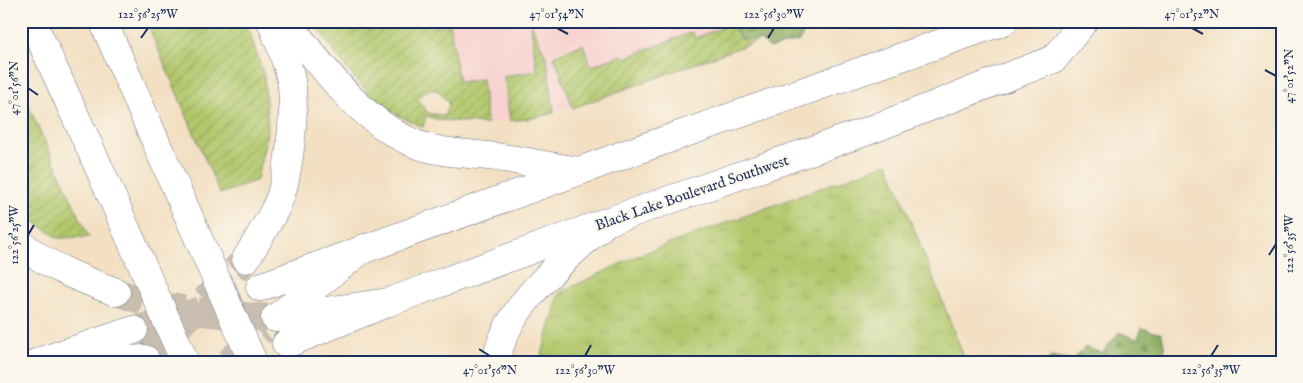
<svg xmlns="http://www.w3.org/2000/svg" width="1303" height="383" font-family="'IM FELL English',serif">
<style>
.built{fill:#f7d0cf}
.grass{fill:url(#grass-tufts);stroke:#667b64}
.forest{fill:url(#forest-firs);stroke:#546e5e}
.garden{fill:url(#garden-furrows);stroke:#667b64;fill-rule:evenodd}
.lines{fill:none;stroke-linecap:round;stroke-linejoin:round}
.secondary-tunnel{stroke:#c8bdaf;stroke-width:28;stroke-dasharray:28 14;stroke-linecap:butt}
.highway-tunnel{stroke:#c8bdaf;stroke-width:28;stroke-dasharray:28 14;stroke-linecap:butt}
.secondary-casing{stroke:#676d81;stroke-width:29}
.highway-casing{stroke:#676d81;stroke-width:29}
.secondary{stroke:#fff;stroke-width:28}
.highway{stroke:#fff;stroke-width:28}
.highway-bridge-casing{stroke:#676d81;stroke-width:29;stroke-linecap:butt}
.highway-bridge{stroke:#fff;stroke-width:28}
.ticks{fill:none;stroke:#1b2f5e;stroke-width:2}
.labels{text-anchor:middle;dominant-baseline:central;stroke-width:4;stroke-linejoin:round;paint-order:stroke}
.street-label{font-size:15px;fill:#1b2f5e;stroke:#fbf7ec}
.neatline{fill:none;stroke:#1b2f5e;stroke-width:2}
.ticks-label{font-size:12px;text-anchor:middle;fill:#1b2f5e}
</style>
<defs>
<pattern id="grass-tufts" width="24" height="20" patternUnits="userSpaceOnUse" patternTransform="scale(1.25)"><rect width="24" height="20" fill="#b1c76b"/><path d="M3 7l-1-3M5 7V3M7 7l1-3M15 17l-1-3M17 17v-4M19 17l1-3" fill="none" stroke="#98ab5f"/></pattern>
<pattern id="forest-firs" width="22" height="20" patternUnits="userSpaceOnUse" patternTransform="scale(1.25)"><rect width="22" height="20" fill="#8cac5f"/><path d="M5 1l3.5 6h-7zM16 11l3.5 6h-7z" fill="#728c52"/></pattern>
<pattern id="garden-furrows" width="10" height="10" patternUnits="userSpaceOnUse" patternTransform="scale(1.25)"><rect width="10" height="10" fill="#b1c76b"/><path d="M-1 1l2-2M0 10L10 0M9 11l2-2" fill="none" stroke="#98ab5f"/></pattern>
</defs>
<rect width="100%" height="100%" fill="#fbf7ec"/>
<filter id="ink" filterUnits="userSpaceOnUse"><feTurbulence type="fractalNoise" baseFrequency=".02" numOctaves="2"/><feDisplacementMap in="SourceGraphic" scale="10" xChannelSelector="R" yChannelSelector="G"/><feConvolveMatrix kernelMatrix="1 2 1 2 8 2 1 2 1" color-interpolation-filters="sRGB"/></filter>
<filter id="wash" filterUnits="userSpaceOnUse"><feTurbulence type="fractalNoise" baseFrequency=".0096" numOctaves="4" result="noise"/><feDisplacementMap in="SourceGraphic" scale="20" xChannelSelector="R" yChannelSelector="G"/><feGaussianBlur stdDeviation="1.12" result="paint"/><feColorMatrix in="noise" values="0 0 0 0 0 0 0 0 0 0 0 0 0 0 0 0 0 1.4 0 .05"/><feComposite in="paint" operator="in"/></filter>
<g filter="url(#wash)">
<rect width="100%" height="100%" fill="#f3e0c3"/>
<path class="built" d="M423 21H816L578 106 487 124 457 114Z"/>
<path class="grass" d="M888 163 966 362H540L559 293 639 255Z"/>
<path class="forest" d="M729 21H752L754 25H762L764 21H811L799 41 770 48 760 40 741 39Z
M1142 328 1162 334 1165 351 1154 362 1136 356 1134 362H1045L1052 356 1073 360 1085 347 1102 353 1119 332 1137 339Z"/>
<path class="garden" d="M146 21H246L264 76 268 128 257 180 220 194Z
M313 21H431L432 27 450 25 459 82 482 79 487 124 440 120 426 116 423 127C415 123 406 120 398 115 361 94 337 56 313 21ZM429 89 439 91 449 104 444 116 428 113 417 99Z
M530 21 547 59 554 113 533 118 510 121 504 76 537 71Z
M721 21H729L741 39 760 40 573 108 554 56 583 44 591 66 623 55 625 58 692 32 695 38 723 27Z
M21 90 89 237 58 238 21 212Z"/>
</g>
<g filter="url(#ink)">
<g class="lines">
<path class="secondary-tunnel" d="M134 330 195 312 260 287
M238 362 286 344"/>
<path class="highway-tunnel" d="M116 292C167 311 221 315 275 318
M145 359 246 259
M229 362 263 330"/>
<g class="secondary-casing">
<path id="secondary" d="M260 287 637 150 1004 21
M286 344 389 302 606 222 865 132 1054 59 1084 21
M38 362 134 330"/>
</g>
<g class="highway-casing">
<path id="highway" d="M32 21 100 170
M103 21 162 156
M286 21C322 66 357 117 411 142 438 154 468 153 497 157 525 161 552 167 580 171
M21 244C51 268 81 279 116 292
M246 259C257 241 268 224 277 205 289 179 295 116 292 87 290 67 278 40 271 21
M277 317 364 248
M275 318 389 302
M85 362 145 359
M496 362C505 305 566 259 606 222"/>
</g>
<use href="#secondary" class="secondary"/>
<use href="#highway" class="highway"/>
<g class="highway-bridge-casing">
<path id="highway-bridge" d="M162 156 253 362
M100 170 185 362"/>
</g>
<use href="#highway-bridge" class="highway-bridge"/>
</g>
</g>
<path class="ticks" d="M557 28 568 34M1192 28 1203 34M141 38 148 28M768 38 774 28M1265 70 1276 76M28 88 38 95M28 235 34 225M1269 255 1276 244M479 349 490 356M585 356 591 345M1211 356 1218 345"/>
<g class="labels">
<g class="street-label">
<text transform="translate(692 193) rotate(-19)">Black Lake Boulevard Southwest</text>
</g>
</g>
<rect width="1303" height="383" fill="none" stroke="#fbf7ec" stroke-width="55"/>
<rect x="28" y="28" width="1248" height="328" class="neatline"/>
<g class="ticks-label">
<text x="148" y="18">122°56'25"W</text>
<text x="557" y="18">47°01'54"N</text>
<text x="774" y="18">122°56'30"W</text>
<text x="1192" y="18">47°01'52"N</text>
<text transform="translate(1289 76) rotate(-90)" y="4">47°01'52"N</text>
<text transform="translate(14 88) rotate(-90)" y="4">47°01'56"N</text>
<text transform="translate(14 235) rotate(-90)" y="4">122°56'25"W</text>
<text transform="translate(1289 244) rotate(-90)" y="4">122°56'35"W</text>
<text x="490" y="374">47°01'56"N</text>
<text x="585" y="374">122°56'30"W</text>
<text x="1211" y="374">122°56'35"W</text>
</g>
</svg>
